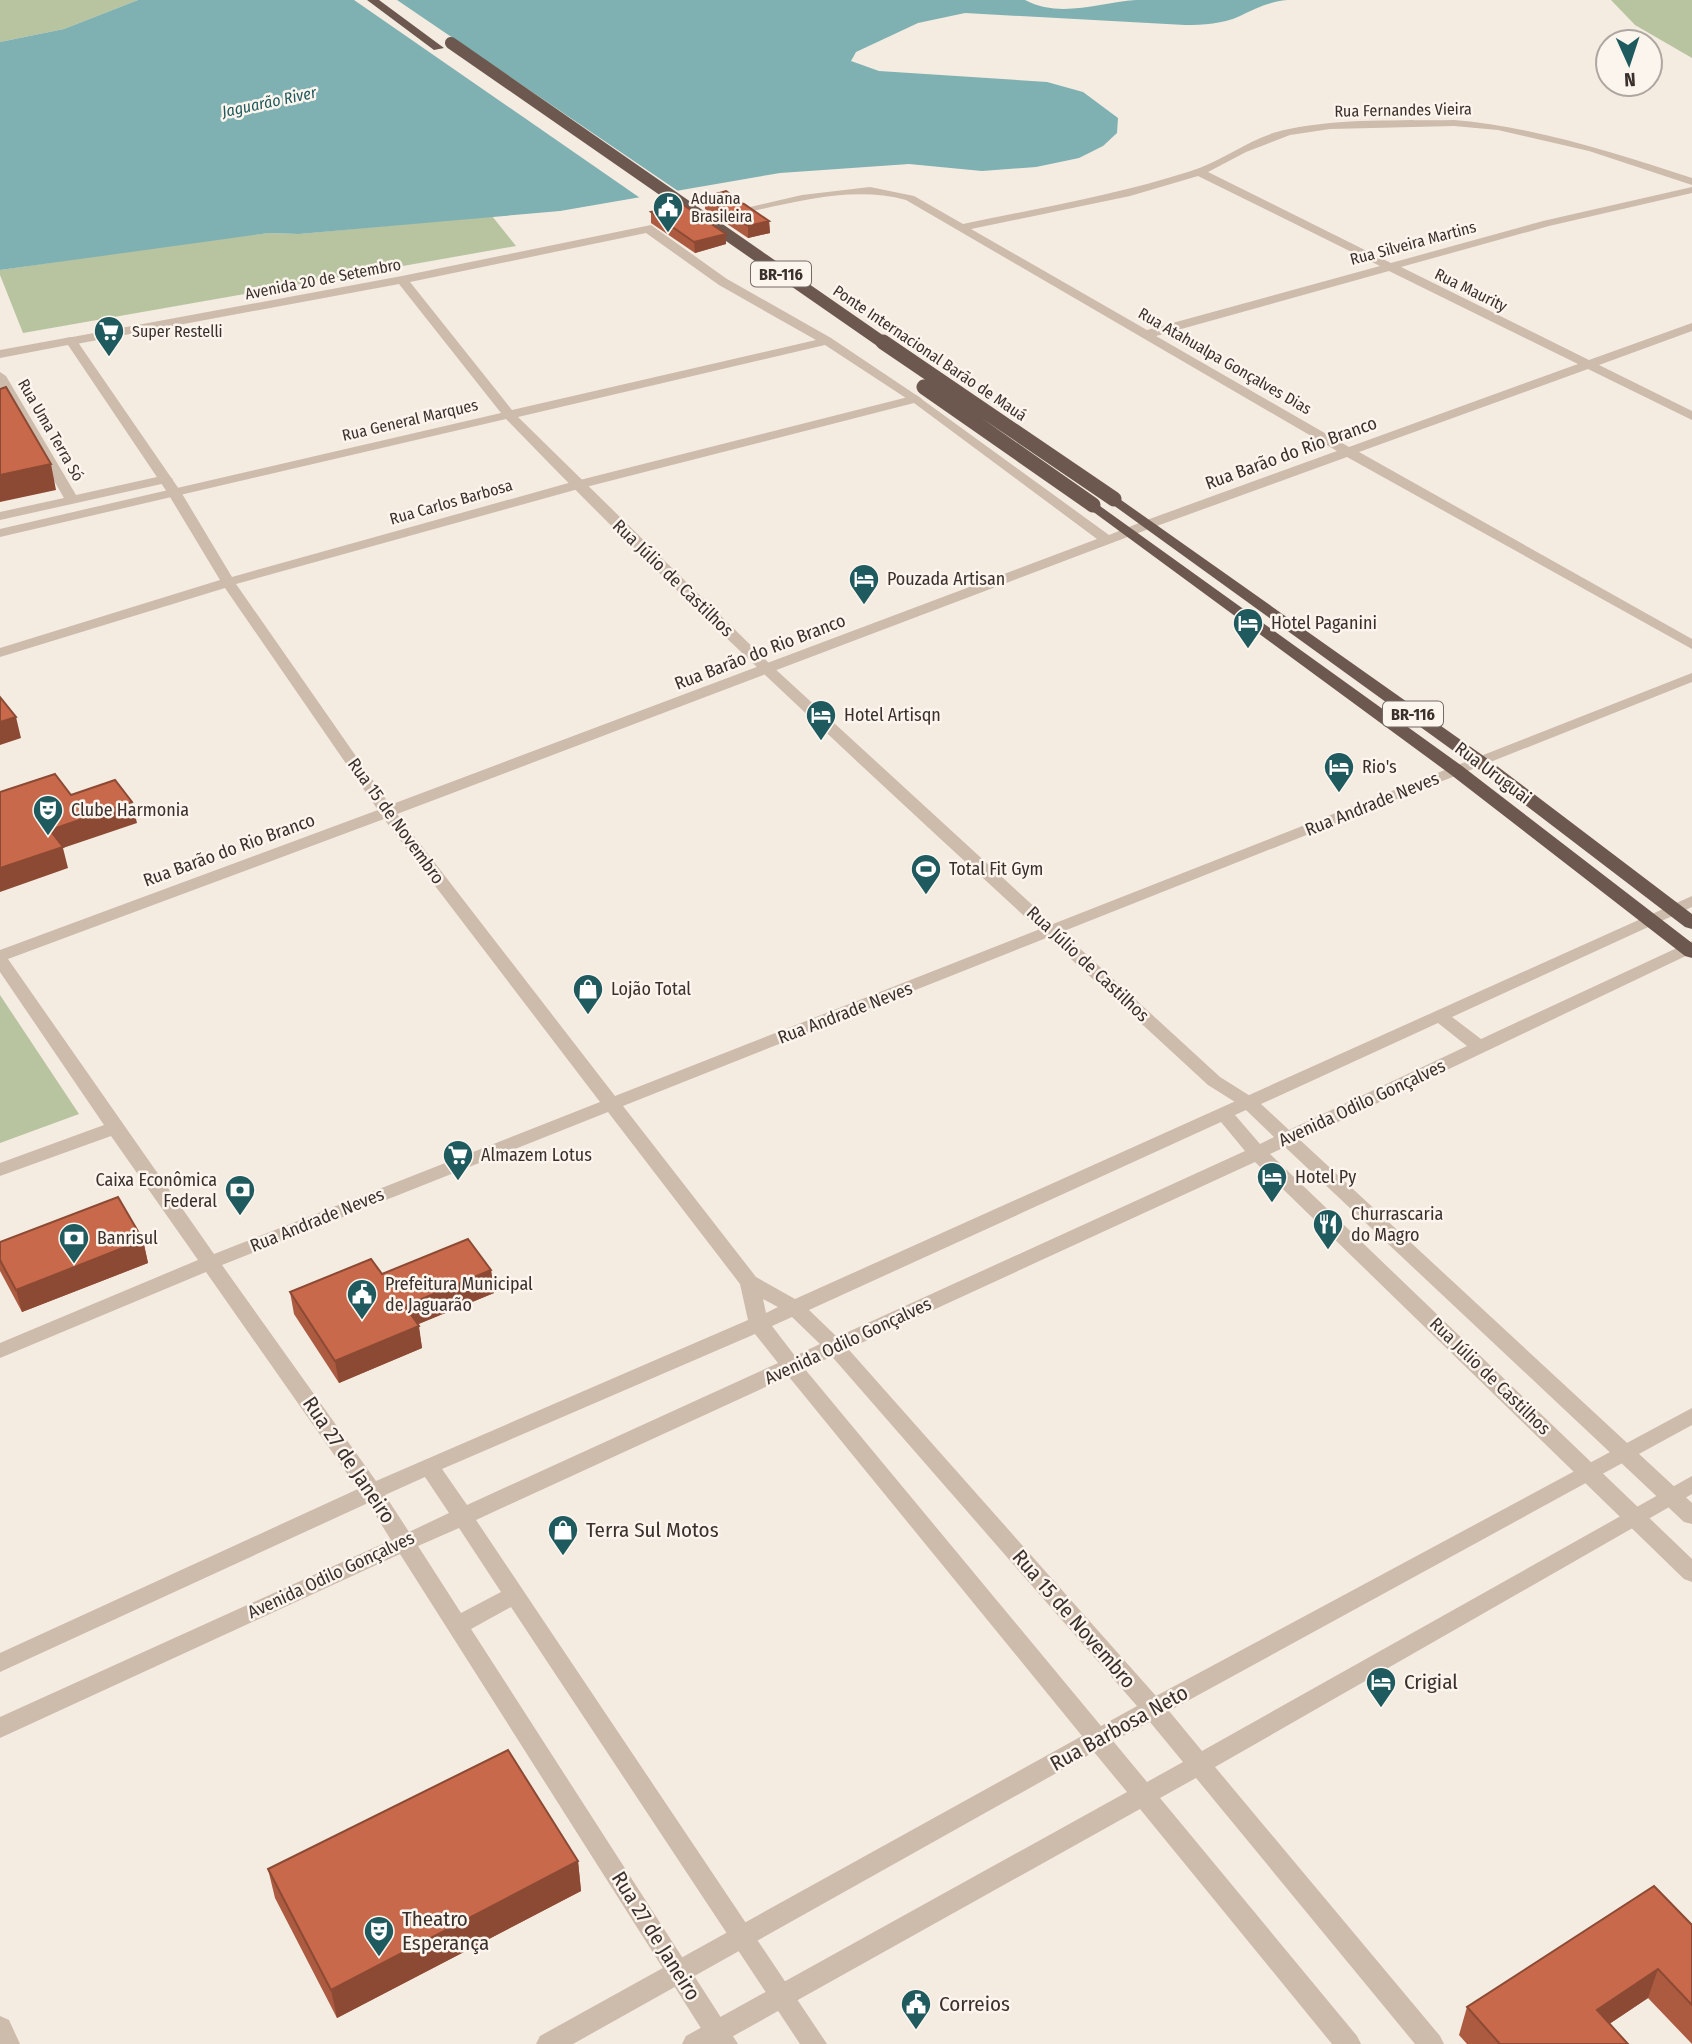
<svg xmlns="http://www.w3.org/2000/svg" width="1692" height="2044" font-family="'Fira Sans Condensed',sans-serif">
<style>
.green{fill:#b8c4a0}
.water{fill:#7fb0b2}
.pier{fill:#f4ebe1}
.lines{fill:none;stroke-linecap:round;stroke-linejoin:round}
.minor{fill:#cdbbac;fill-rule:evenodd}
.tertiary{fill:#cdbbac;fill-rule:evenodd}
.trunk{fill:#6c584f;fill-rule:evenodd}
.trunk-bridge-far1{stroke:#6c584f;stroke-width:12}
.trunk-bridge{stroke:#6c584f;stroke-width:15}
.wall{fill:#ac5a40}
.shaded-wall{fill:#8c4a34}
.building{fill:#c8694b;stroke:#8c4a34;stroke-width:2}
.labels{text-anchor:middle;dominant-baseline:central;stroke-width:5;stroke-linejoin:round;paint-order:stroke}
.far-water-label{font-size:16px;font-style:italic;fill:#1f5a5e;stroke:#fbf5ee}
.far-street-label{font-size:16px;fill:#3b302b;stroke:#fbf5ee}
.far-poi-label{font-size:16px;fill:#3b302b;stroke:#fbf5ee;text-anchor:start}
.shield{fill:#fbf5ee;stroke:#756b66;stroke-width:2}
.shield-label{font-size:16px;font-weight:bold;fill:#3b302b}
.street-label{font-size:18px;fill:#3b302b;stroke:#fbf5ee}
.poi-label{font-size:18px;fill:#3b302b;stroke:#fbf5ee;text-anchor:start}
.near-street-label{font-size:21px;fill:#3b302b;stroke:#fbf5ee}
.near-poi-label{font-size:21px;fill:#3b302b;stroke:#fbf5ee;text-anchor:start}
</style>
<rect width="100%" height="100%" fill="#f4ebe1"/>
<path class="green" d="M0 0H138L64 29 0 42Z
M1611 0H1692V58L1635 25Z
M492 216 516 246 23 333 0 275V270L200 241 269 233 299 234Z
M0 995 79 1114 0 1143Z"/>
<path class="water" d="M138 0H1025C1061 19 1100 2 1136 0 1186 0 1237 0 1287 0 1268 2 1256 8 1240 16 1223 24 1203 25 1185 25L965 13 918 23 856 52 851 61 879 71 1047 82 1083 92 1118 118 1117 133 1103 146 1079 158 1036 167 982 171 909 164 780 173 560 211 299 234 269 233 0 270V42L64 29Z"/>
<path class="pier" d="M354 0H397L681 193 643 200Z"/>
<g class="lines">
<path class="minor" d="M1454 120C1536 127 1614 153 1692 178V185L1589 151 1498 130 1454 126 1330 129 1290 135 1246 152 1208 172 1391 263 1543 221 1692 187V193L1549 226 1401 267 1589 360 1692 323V331L1599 365 1692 411V420L1588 369 1359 452 1692 639V649L1347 457 1154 527H1144V521L1337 451 906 200C851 185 793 203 739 214L733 211 802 195 870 187 914 196 963 224C1039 208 1117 195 1191 171 1225 160 1254 135 1289 129 1343 118 1399 121 1454 120ZM1198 176 1380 266 1147 330 971 229 1130 196ZM1389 271 1578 364 1349 447 1156 336Z
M651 225 727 279 831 338 922 399 920 402H912L825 345 518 417 773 667 1220 1077 1255 1099 1258 1103 1255 1107H1243L1208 1085C971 866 730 651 506 419L0 537V529L501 413 399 284 71 345 67 344V338L402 276ZM646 233 719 285 816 340 512 410 410 282Z
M0 372 6 376 76 495 166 475 173 479 166 483 0 520V512L64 498 0 387Z
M835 1340 842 1342 1156 1696 1692 1408V1425L1169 1711 1202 1751 1692 1476V1494L1215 1767 1440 2036 1444 2044H1415L1196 1778 1160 1798 1357 2036 1361 2044H1332L1140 1809 719 2044H682L686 2036 1127 1792 1094 1752 573 2044H536L540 2036 1082 1736 785 1372 782 1367 785 1362 792 1360 799 1362 1101 1726 1137 1706 828 1352 825 1347 828 1342ZM1150 1722 1183 1762 1147 1782 1113 1741Z
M0 2016 9 2020 20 2044H0Z"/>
<path class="tertiary" d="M71 337 75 338 181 492 232 577 572 482 916 395 1109 535 1144 521H1154V527L397 814 615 1096 1692 673V682L623 1106 756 1277 795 1299 1692 896V907L1452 1017 1481 1039 1692 941V953L1300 1140 1692 1503V1524L1684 1522 1285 1147 1270 1154 1692 1559V1582L1684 1579 1255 1162 476 1520 827 2044H800L511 1607 471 1629 738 2044H711L400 1554 0 1738V1717L391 1540 368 1503 0 1672V1653L358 1489 206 1272 0 1358V1343L198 1260 111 1136 0 1176V1163L104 1125 0 972V950L378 810 225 588 0 657V648L220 580 167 492 68 345 0 358V350ZM914 403 1097 539 390 805 236 584 582 488ZM384 819 600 1102 214 1254 8 959ZM1438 1023 1467 1046 1289 1130 1261 1104ZM1246 1110 1274 1137 1260 1144 1235 1115ZM608 1112 740 1284 748 1320 376 1481 222 1265ZM1221 1122 1245 1151 837 1337 809 1310ZM763 1299 778 1307 766 1313ZM792 1317 820 1344 795 1356 772 1326ZM755 1334 778 1363 467 1505 442 1469ZM425 1477 449 1513 409 1532 385 1495ZM459 1528 501 1592 461 1613 418 1546Z"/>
<path class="trunk" d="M367 0H379L444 48 434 50Z
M1114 495 1485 757 1692 914V929L1685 927 1473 765 1109 502 1107 499 1109 496Z
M1093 501 1462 766 1692 943V958L1685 956 1450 774 1088 508 1086 505 1088 502Z"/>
<path class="trunk-bridge-far1" d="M451 43 885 344"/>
<path class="trunk-bridge" d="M883 342 1114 499
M924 387 1093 505"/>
</g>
<path class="wall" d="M733 196V202L769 221 770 233 748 238 705 209V197Z
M651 212 726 234V244L695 253 651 223Z
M143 1240 148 1263 22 1312 0 1271V1242Z
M491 1270 494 1293 418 1324 422 1348 339 1383 294 1314 290 1292 382 1274Z
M578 1861 581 1891 337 2018 275 1898 268 1869Z
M1692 1925V2044L1648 1998 1609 2024 1628 2044H1467L1459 2035 1467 2007Z"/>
<path class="shaded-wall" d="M769 221 770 233 748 238V226Z
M726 234V244L695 253 694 242Z
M51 464 56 490 0 502V475Z
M16 717 21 738 0 745V722Z
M132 802 137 823 63 848 68 868 0 892V868L50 830Z
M143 1240 148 1263 22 1312 16 1290Z
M491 1270 494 1293 409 1328 405 1306Z
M419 1326 422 1348 339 1383 335 1361Z
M578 1861 581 1891 337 2018 331 1990Z
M1658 1969 1648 1998 1587 2039 1597 2010Z"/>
<path class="building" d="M726 191 733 196 730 198 732 201 744 204 769 221 748 226 705 197Z
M682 204 726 234 694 242 651 212Z
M6 387 51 464 0 475V389Z
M0 697 16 717 0 722Z
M55 774 71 795 115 780 132 802 50 830 63 847 0 868V792Z
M118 1197 143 1240 16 1290 0 1260V1242Z
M468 1239 491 1270 405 1306 419 1326 335 1361 290 1292 371 1259 382 1274Z
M508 1750 578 1861 331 1990 268 1869Z
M1654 1886 1692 1925V2005L1658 1969 1597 2010 1628 2044H1500L1467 2007Z"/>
<defs>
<g id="civic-pin" transform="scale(1.575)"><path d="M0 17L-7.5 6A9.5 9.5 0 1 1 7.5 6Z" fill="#1f5a5e" stroke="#fbf5ee"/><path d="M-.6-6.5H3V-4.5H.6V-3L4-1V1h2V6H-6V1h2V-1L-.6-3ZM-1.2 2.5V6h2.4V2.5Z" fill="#fff"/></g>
<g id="supermarket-pin" transform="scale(1.575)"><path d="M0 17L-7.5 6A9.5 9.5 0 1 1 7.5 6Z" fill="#1f5a5e" stroke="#fbf5ee"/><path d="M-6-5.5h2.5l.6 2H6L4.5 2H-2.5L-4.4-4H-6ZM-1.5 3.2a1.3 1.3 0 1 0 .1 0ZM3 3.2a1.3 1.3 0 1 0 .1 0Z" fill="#fff"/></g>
<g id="hotel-pin" transform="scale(1.575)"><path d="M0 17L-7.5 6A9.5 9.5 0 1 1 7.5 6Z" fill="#1f5a5e" stroke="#fbf5ee"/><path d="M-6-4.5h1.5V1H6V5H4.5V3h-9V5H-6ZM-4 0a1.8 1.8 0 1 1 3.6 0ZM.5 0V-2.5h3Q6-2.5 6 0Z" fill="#fff"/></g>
<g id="theatre-pin" transform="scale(1.575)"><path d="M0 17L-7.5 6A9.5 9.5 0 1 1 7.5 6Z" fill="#1f5a5e" stroke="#fbf5ee"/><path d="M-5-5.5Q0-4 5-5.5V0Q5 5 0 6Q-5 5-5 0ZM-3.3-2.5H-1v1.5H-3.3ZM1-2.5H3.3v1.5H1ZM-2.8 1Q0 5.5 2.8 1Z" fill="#fff"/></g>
<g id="stadium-pin" transform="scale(1.575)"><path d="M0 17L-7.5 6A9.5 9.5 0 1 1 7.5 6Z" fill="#1f5a5e" stroke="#fbf5ee"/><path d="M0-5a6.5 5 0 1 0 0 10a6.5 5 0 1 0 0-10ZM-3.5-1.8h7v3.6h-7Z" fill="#fff"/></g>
<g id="shop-pin" transform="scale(1.575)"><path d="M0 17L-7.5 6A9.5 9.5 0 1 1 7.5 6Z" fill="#1f5a5e" stroke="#fbf5ee"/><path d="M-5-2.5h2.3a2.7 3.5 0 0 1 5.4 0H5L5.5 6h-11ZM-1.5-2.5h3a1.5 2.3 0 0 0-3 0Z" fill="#fff"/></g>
<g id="bank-pin" transform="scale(1.575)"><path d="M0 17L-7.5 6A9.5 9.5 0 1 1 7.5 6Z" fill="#1f5a5e" stroke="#fbf5ee"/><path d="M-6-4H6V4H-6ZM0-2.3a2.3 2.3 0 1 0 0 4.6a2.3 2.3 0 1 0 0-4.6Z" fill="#fff"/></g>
<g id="restaurant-pin" transform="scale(1.575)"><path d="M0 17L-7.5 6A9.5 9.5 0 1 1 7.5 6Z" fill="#1f5a5e" stroke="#fbf5ee"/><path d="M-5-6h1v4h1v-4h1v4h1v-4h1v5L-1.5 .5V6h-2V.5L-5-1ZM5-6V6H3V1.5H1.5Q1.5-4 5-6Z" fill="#fff"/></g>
</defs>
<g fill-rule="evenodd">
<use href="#civic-pin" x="668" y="207"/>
<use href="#supermarket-pin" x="109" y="331"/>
<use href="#hotel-pin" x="864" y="579"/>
<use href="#hotel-pin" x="1248" y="623"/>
<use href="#hotel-pin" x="821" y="715"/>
<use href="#hotel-pin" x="1339" y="767"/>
<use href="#theatre-pin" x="48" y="810"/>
<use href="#stadium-pin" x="926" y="869"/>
<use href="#shop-pin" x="588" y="989"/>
<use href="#supermarket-pin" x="458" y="1155"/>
<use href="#hotel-pin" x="1272" y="1177"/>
<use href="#bank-pin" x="240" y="1190"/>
<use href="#restaurant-pin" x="1328" y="1224"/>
<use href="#bank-pin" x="74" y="1238"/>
<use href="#civic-pin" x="362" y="1294"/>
<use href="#shop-pin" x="563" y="1530"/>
<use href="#hotel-pin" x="1381" y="1682"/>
<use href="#theatre-pin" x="379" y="1931"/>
<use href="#civic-pin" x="916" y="2004"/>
</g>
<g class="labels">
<g class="far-water-label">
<text transform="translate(269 102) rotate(-12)">Jaguarão River</text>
</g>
<g class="far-street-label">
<text transform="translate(1403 110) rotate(-1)">Rua Fernandes Vieira</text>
<text transform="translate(1413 243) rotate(-15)">Rua Silveira Martins</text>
<text transform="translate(323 279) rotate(-11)">Avenida 20 de Setembro</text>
<text transform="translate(1471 290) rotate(26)">Rua Maurity</text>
<text transform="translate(930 353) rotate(34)">Ponte Internacional Barão de Mauá</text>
<text transform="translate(1225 361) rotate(30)">Rua Atahualpa Gonçalves Dias</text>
<text transform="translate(410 420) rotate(-13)">Rua General Marques</text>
<text transform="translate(51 430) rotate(60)">Rua Uma Terra Só</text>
<text transform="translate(451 502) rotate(-16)">Rua Carlos Barbosa</text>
</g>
<g class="far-poi-label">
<text x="691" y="198">Aduana<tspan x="691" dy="18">Brasileira</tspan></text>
<text x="132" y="331">Super Restelli</text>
</g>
<g class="shield">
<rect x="751" y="261.5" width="60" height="25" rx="5"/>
<rect x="1383" y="701.5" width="60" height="25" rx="5"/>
</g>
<g class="shield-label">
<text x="781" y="274">BR-116</text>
<text x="1413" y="714">BR-116</text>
</g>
<g class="street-label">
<text transform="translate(1291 453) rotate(-20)">Rua Barão do Rio Branco</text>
<text transform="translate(673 578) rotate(44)">Rua Júlio de Castilhos</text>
<text transform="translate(760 652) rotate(-21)">Rua Barão do Rio Branco</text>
<text transform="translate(1493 773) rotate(37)">Rua Uruguai</text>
<text transform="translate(1372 804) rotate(-22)">Rua Andrade Neves</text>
<text transform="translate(396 821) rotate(54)">Rua 15 de Novembro</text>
<text transform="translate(229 850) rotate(-20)">Rua Barão do Rio Branco</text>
<text transform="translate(1088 964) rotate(43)">Rua Júlio de Castilhos</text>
<text transform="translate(845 1013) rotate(-21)">Rua Andrade Neves</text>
<text transform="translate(1362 1103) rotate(-25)">Avenida Odilo Gonçalves</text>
<text transform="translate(317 1220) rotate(-22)">Rua Andrade Neves</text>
<text transform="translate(848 1341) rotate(-25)">Avenida Odilo Gonçalves</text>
<text transform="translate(1490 1376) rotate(44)">Rua Júlio de Castilhos</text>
<text transform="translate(331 1575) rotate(-25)">Avenida Odilo Gonçalves</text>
</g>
<g class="poi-label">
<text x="887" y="579">Pouzada Artisan</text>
<text x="1271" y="623">Hotel Paganini</text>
<text x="844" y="715">Hotel Artisqn</text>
<text x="1362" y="767">Rio's</text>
<text x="71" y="810">Clube Harmonia</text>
<text x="949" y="869">Total Fit Gym</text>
<text x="611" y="989">Lojão Total</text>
<text x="481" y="1155">Almazem Lotus</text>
<text x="1295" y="1177">Hotel Py</text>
<text x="217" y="1180" text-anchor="end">Caixa Econômica<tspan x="217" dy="21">Federal</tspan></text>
<text x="1351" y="1214">Churrascaria<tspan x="1351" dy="21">do Magro</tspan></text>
<text x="97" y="1238">Banrisul</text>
<text x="385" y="1284">Prefeitura Municipal<tspan x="385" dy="21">de Jaguarão</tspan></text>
</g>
<g class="near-street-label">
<text transform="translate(349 1460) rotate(56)">Rua 27 de Janeiro</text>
<text transform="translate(1074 1619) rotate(49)">Rua 15 de Novembro</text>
<text transform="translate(1119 1728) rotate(-29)">Rua Barbosa Neto</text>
<text transform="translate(656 1936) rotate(58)">Rua 27 de Janeiro</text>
</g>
<g class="near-poi-label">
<text x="586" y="1530">Terra Sul Motos</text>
<text x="1404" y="1682">Crigial</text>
<text x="402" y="1919">Theatro<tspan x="402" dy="24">Esperança</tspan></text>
<text x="939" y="2004">Correios</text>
</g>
</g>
<g transform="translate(1629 63) rotate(177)"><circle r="33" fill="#fbf5ee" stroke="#aea6a0" stroke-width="2"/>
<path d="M0-5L12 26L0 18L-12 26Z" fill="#1f5a5e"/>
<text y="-10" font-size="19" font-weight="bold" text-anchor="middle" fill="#3b302b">N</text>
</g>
</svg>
